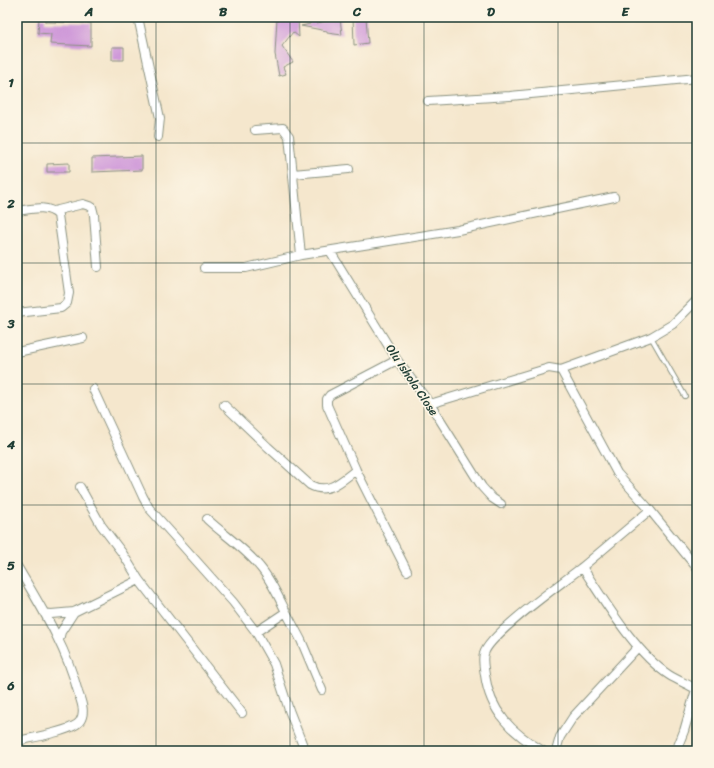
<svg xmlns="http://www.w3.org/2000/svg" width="714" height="768" font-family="Sriracha,sans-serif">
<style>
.building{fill:#cf99d9}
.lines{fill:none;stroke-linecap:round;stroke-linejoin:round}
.lane-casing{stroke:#8a9280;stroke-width:6}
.street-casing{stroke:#8a9280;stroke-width:10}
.lane{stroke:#fff;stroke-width:4}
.street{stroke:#fff;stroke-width:8}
.grid{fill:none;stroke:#1f3d34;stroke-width:1;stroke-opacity:0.55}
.labels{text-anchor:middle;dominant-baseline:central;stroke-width:3.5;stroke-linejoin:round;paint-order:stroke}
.street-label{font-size:12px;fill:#1f3d34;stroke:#fcf5e5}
.neatline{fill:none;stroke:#1f3d34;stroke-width:1.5}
.grid-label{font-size:13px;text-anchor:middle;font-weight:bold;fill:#1f3d34}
</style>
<rect width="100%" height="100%" fill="#fcf5e5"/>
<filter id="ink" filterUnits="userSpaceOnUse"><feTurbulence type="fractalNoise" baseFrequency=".025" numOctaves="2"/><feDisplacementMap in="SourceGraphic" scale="8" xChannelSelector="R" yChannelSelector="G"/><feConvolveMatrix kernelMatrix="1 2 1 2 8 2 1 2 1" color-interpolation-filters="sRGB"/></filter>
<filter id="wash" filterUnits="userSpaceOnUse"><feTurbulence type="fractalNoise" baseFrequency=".012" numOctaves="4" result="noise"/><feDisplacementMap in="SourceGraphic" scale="16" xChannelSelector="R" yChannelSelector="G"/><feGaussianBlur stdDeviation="0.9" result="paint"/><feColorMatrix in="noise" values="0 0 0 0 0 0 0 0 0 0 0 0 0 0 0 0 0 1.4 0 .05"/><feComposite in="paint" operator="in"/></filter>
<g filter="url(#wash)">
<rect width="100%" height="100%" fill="#f5e7cd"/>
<g id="blocks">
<path class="building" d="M285 17H287V19L298 18 299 37 293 32 282 46 293 62 283 67 286 74 279 76 275 54 277 18Z
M353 17H366L368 43 354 45Z
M39 18H45V22L91 23V46L50 44 51 34 38 33Z
M340 18 342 35 327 33V31L301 26 310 24V20L317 19V23Z
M112 47H124V60H112Z
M142 156V170L92 172V158Z
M69 163V172H47V164Z"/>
</g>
</g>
<g filter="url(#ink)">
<use href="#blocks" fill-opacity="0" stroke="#8a9280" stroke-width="1"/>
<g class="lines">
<g class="lane-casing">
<path id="lane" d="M651 337 685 396"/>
</g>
<g class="street-casing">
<path id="street" d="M138 17 160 118 158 137
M428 101 510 96 697 78
M255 130 283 128 289 136 301 255
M293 174 349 169
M17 211C31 209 47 204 58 215L69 293 67 303 61 308 17 313
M54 211 83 204 92 207 94 215 98 267
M330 251 397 360 430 404 482 487 492 498 501 504
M204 268H246L301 255 458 230 614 197
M17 352 83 338
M397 360 330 395 327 399V405L356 470 407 571
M561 370 617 473 650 510 697 568
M93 389 143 497 149 508 233 602 256 632 274 664 289 710 305 751
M430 404 549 368 561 370 651 337 673 324 697 300
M224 405 268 447 310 485C329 495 341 481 356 470
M80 487 101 525 123 554 139 580 242 713
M207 519C224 535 245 548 260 567 271 580 278 596 286 612L256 632
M17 566C41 607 66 646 78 692 81 701 86 712 80 721 74 731 30 738 17 741
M582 567C604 600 635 653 669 675 677 680 687 684 696 689
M286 612 301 640 322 690
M44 613 51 614 74 612 139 580
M59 640 61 632 74 612
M543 751C512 733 490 712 485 675 484 668 482 660 484 654 488 635 562 583 581 568 604 549 627 529 650 510
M556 751 560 737 573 717 638 647
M676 751 684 731 697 686"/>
</g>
<use href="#lane" class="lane"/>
<use href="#street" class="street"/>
</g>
</g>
<path class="grid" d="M156 17V751M290 17V751M424 17V751M558 17V751M17 143H697M17 263H697M17 384H697M17 505H697M17 625H697"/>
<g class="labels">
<g class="street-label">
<text transform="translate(412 380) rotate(56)">Olu Ishola Close</text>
</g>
</g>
<rect width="714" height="768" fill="none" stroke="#fcf5e5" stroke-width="44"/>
<rect x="22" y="22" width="670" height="724" class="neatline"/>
<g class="grid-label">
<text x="89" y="16">A</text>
<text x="223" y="16">B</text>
<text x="357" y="16">C</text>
<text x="491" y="16">D</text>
<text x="625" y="16">E</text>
<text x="11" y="87">1</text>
<text x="11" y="208">2</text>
<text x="11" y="328">3</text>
<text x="11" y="449">4</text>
<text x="11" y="570">5</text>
<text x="11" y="690">6</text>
</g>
</svg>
